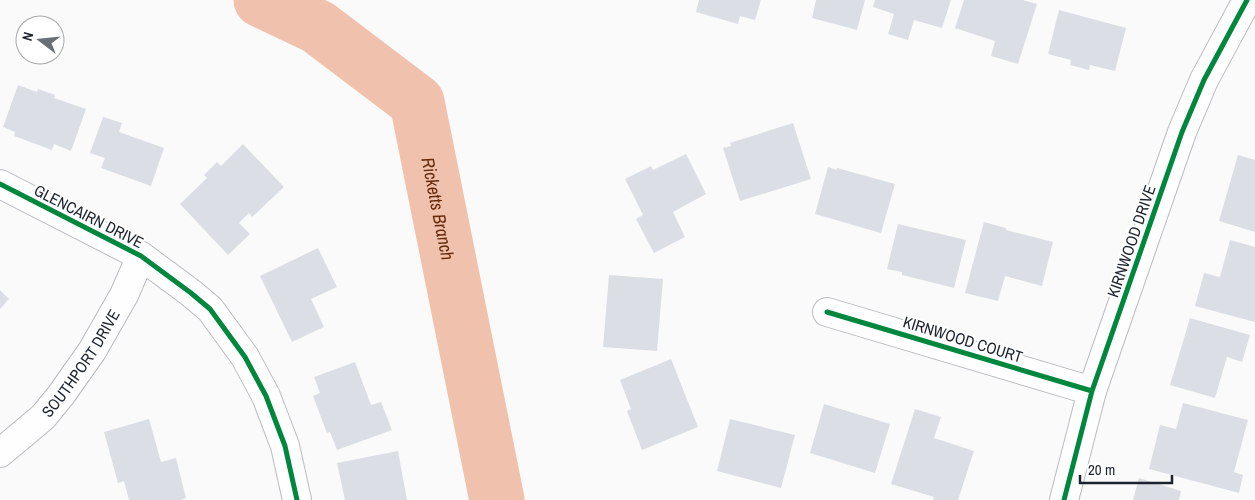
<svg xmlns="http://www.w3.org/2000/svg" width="1255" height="500" font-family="'Archivo Narrow',sans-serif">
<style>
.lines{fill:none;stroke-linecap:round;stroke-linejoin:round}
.river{stroke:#f0c1ac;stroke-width:55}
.building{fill:#dbdee5}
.minor-casing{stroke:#b8bbc1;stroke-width:30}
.tertiary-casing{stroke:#b8bbc1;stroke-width:30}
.minor{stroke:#fefefe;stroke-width:28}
.tertiary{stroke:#fefefe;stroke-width:28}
.cycleway-casing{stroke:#fff;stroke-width:8}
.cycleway{stroke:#00873e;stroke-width:5}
.labels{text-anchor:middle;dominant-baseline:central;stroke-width:4;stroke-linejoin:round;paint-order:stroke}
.street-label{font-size:16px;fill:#1c232e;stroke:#fff}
.water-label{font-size:18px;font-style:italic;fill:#662b0b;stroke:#fff}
</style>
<rect width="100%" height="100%" fill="#fafafa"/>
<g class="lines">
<path class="river" id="s1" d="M261 0 318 27 417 102 497 500"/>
</g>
<path class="building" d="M699 0H761L755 20 740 16 738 24 696 12Z
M816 0H865L857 30 812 18Z
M875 0H951L942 28 914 20 908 40 888 34 894 14 873 7Z
M964 0H1023L1037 4 1018 64 991 56 995 41 955 28Z
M1059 10 1126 28 1115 71 1090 65 1089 70 1070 65 1071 60 1048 54Z
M18 85 37 92 38 89 55 95 54 98 86 109 71 151 54 144 52 150 14 136 15 132 3 127Z
M103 117 122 123 119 132 164 148 151 186 101 168 105 158 90 153Z
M793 123 811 179 740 201 723 148 731 146 730 143Z
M243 144 284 187 252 217 249 213 239 223 250 234 228 255 180 204 207 178 204 175 217 162 221 166Z
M686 154 706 194 673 212 685 237 654 253 636 219 643 215 625 179 651 166 653 170Z
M1238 155 1255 160V232L1219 221Z
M828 167 837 170V168L895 184 881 233 815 214Z
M984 222 1006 228V230L1053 242 1042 286 1005 276 998 301 965 293Z
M898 224 966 240 954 288 902 275V272L887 269Z
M1230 240 1255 247V322L1195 306 1204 273 1220 277Z
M318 248 337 287 311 299 324 327 292 342 260 276Z
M609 275 663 279 657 351 603 347Z
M0 290 9 299 0 309Z
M1190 318 1250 335 1242 362 1227 357 1215 398 1170 385Z
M671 359 698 427 642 450 627 411 631 409 620 380Z
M355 362 371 405 381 402 392 430 337 450 330 432 327 433 313 396 320 393 314 377Z
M1183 403 1248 420 1234 472 1243 475 1239 493 1149 469 1160 425 1176 429Z
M824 404 890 424 875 473 810 453Z
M915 409 941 417 934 438 974 451 958 500H933L934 497 891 484Z
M149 419 161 462 176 458 186 498 180 500H129L124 481 118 483 104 432Z
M730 419 795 435 781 488 717 471Z
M398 451 407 500H345L337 463Z
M1139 478 1181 491 1179 500H1133Z"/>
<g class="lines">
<g class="minor-casing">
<g id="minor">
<path d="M0 184 141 256 191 293 210 309 245 357 266 396 285 446 297 500"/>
<path d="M827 312 1092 391"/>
<path id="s2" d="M0 453 43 417 61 395 92 351 124 295 141 256"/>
</g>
</g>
<g class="tertiary-casing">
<path id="tertiary" d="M1064 500 1092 391 1182 132 1204 80 1247 0"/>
</g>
<use href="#minor" class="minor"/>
<use href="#tertiary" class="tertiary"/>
<g class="cycleway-casing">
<path id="cycleway" d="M0 184 141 256 191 293 210 309 245 357 266 396 285 446 297 500
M827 312 1092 391
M1064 500 1092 391 1182 132 1204 80 1247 0"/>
</g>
<use href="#cycleway" class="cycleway"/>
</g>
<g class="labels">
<g class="street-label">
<text transform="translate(89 216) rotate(27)">GLENCAIRN DRIVE</text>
<text transform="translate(1131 241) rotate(-71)">KIRNWOOD DRIVE</text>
<text transform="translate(963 339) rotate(17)">KIRNWOOD COURT</text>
<text stroke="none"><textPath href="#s2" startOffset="122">SOUTHPORT DRIVE</textPath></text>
</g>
<g class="water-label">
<text stroke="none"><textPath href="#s1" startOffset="296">Ricketts Branch</textPath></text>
</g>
</g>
<g transform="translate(40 40) rotate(286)"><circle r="24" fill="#ffffff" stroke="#a4a7ab"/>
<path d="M0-4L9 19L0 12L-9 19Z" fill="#6a6e75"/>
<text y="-8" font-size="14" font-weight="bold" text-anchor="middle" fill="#1c232e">N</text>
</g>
<path d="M1080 475v8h92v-8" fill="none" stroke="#1c232e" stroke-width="2.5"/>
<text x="1088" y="475" font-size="15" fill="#1c232e" stroke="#ffffff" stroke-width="4" paint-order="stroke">20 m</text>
</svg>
